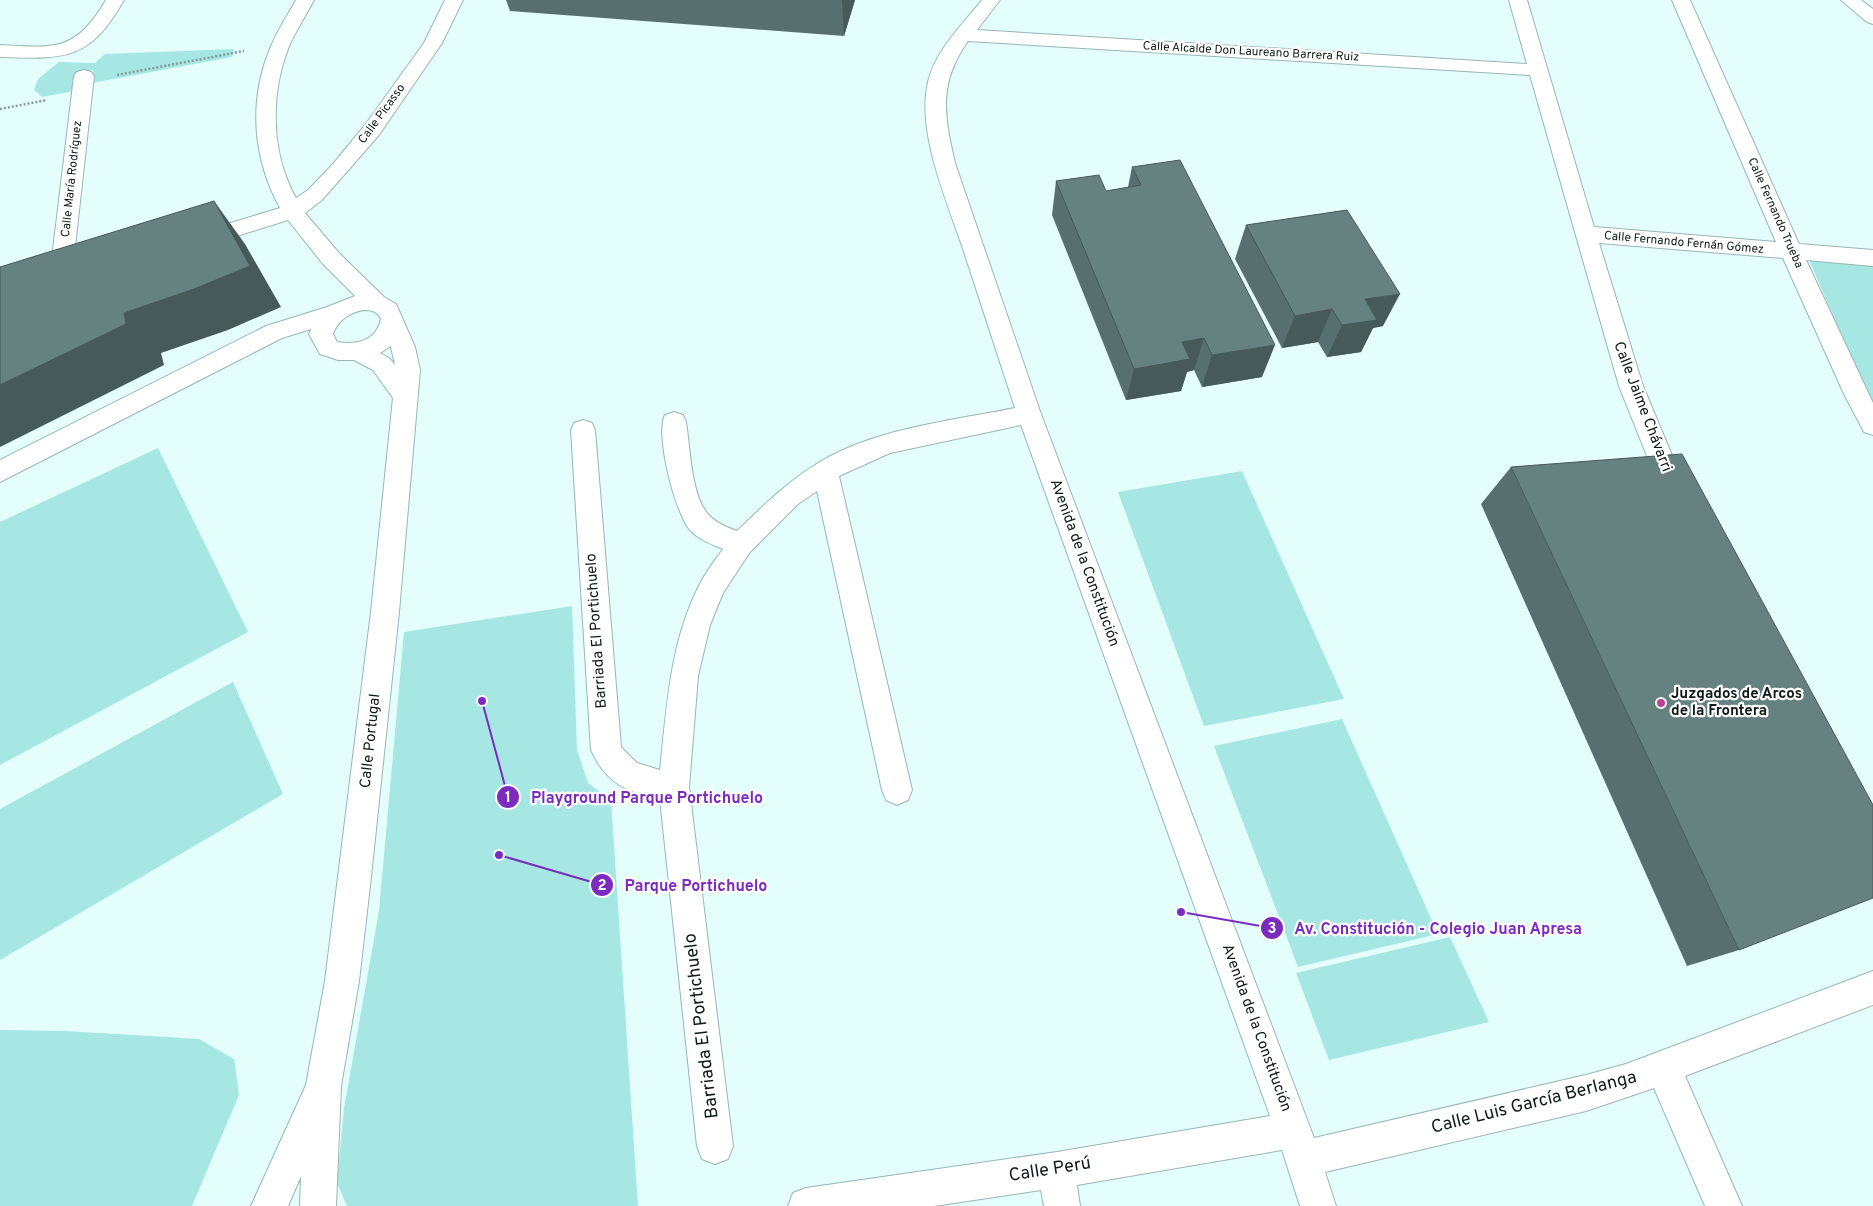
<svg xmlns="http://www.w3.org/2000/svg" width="1873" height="1206" font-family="Overpass,sans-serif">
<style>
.green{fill:#a6e7e3}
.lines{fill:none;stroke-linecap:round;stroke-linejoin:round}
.minor-casing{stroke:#97b6b4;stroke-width:2}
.path{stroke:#869a98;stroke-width:2.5;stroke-dasharray:2 2;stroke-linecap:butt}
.minor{fill:#fff;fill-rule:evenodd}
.wall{fill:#576f6e}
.shaded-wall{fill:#475a5a}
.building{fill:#658180;stroke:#475a5a}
.poi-dot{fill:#ba4196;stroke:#fff;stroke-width:2}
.labels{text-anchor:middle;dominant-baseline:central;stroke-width:4.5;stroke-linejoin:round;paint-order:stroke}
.far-street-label{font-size:12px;fill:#0e1a19;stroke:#fff}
.street-label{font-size:15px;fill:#0e1a19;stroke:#fff}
.poi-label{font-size:15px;font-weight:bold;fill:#0e1a19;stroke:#fff;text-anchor:start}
.near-street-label{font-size:18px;fill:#0e1a19;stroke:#fff}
.leader{fill:none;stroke:#7b2cbf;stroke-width:2}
.callout-dot{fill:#7b2cbf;stroke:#fff;stroke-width:2}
.mark-label{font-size:15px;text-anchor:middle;font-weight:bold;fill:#fff}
.callout-label{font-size:16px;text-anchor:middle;font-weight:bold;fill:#7b2cbf;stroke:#fff;stroke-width:4.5;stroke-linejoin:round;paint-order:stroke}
</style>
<rect width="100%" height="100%" fill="#e4fefc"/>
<path class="green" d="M234 49 232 57 92 83 93 70 77 74 74 91 42 97 34 90 38 79 59 62 95 63 105 54Z
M1809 260 1873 265V404L1864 387Z
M158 448 248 632 0 765V522Z
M1242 471 1344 699 1204 726 1118 492Z
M572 606 577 750 588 783 611 800 638 1206H347L337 1183 344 1108 379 911 404 632Z
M233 682 283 794 0 960V809Z
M1342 719 1438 934 1298 967 1214 746Z
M1450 937 1489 1022 1329 1060 1296 973Z
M0 1030 66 1031 199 1039 234 1059 239 1095 192 1206H0Z"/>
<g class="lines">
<g class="minor-casing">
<path id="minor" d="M106 0H124C89 61 66 59 0 57V45C56 48 75 52 106 0Z
M296 0H314C306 15 297 29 290 44 270 92 270 152 296 198L308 190 333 164 365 125 424 43 445 0H463L442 43 379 135 322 200 305 213 339 253 384 297 396 304 415 347 420 370 399 612 370 886 359 981 341 1086 336 1206H300L301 1176 288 1206H251L306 1085 325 981 371 612 393 398 373 370 354 360H338L320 354 309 334 311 329 282 338 0 482V460L266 326 327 307 355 296 323 264 288 220 199 248 191 245 188 240 191 235 280 208C252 157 248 98 272 44 278 29 288 15 296 0ZM363 310C371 310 378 311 381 319 376 341 357 345 337 342L333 334C338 320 349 313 363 310ZM391 346V347L395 365 389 358 380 353Z
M982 0H1000L977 30 1527 64 1509 0H1527L1594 227 1776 242 1672 0H1690L1799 244 1873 250V266L1806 260 1873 403V435L1864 432 1844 394 1783 258 1599 243 1643 386 1687 491 1683 498 1674 501 1665 498 1661 491 1619 386 1530 75 968 41C938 83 944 115 955 163L1041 414 1314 1138 1586 1075 1626 1064 1873 971V1005L1685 1076 1742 1206H1705L1654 1088 1586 1111 1325 1172 1336 1206H1300L1282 1150 1077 1185 1080 1206H1044L1041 1190 934 1206H788L793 1193 806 1188 1057 1152 1270 1116 1021 425 890 453 839 476 912 790 908 800 897 805 886 800 882 790 817 491 798 504 750 552 723 593 710 625 698 676 689 787 733 1146 728 1159 715 1164 702 1159 697 1146 660 799C626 792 606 783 591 750L571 430 574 423 583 420 592 423 595 430 621 747 637 763 660 770C667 705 670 639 702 580 708 569 716 559 723 549 711 544 698 539 690 530 675 513 655 434 665 415L674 412 683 415 686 422C690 446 691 494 707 513 714 522 726 527 737 531 762 507 786 483 815 465 871 429 950 421 1015 408 998 356 981 304 964 252 948 203 916 133 928 82 935 51 962 25 982 0Z
M1841 0H1861L1873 9V24L1867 22Z
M84 70 91 72 94 76 71 283 68 289 60 291 52 289 49 283 74 76 77 72Z"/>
</g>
<path class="path" d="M117 75 244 51
M0 109 47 100"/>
<use href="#minor" class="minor"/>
</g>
<path class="wall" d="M506 0H855L844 36 510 11Z
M1132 167 1262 377 1202 387 1194 370 1187 372 1181 391 1126 400 1052 215 1056 181 1106 191 1128 187Z
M1246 225 1383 326 1373 328 1361 352 1327 357 1318 342 1282 348 1235 259Z
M1511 467 1739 950 1687 966 1481 504Z"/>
<path class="shaded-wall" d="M842 0H855L844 36Z
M214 201 245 244 281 307 228 330 161 353 164 365 0 447V385L124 313Z
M1400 294 1383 326 1373 328 1361 352 1327 357 1342 325 1365 299Z
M1332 309 1318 342 1282 348 1295 316Z
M1204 338 1194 370 1187 372 1181 391 1126 400 1134 369 1182 342Z
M1275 345 1262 377 1202 387 1212 355Z"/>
<path class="building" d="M1180 160 1275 345 1212 355 1204 338 1182 342 1190 359 1134 369 1056 181 1099 175 1106 191 1141 185 1132 167Z
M214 201 250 266 194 289 124 313 126 324 0 385V267Z
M1347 210 1400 294 1365 299 1377 320 1342 325 1332 309 1295 316 1246 225Z
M1682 454 1873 805V898L1739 950 1511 467Z"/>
<circle class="poi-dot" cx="1661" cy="703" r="5"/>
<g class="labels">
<g class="far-street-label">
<text transform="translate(1251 52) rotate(3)">Calle Alcalde Don Laureano Barrera Ruiz</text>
<text transform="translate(382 114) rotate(-54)">Calle Picasso</text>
<text transform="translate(72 179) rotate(-84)">Calle María Rodríguez</text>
<text transform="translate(1775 213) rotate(66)">Calle Fernando Trueba</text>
<text transform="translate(1684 243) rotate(5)">Calle Fernando Fernán Gómez</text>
</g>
<g class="street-label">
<text transform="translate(1642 407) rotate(69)">Calle Jaime Chávarri</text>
<text transform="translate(1084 563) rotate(70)">Avenida de la Constitución</text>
<text transform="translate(597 631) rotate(-94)">Barriada El Portichuelo</text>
<text transform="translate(371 741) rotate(-84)">Calle Portugal</text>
<text transform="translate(1256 1028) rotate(70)">Avenida de la Constitución</text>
</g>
<g class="poi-label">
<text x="1671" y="694">Juzgados de Arcos<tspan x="1671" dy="17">de la Frontera</tspan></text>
</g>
<g class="near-street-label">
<text transform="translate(702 1026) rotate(-97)">Barriada El Portichuelo</text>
<text transform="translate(1534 1103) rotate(-14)">Calle Luis García Berlanga</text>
<text transform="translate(1050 1170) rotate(-9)">Calle Perú</text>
</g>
</g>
<path class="leader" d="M482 701L508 797M499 855L602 885M1181 912L1272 928"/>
<g class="callout-dot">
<circle cx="482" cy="701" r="5"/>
<circle cx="499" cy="855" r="5"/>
<circle cx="1181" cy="912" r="5"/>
<circle cx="508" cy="797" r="12"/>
<circle cx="602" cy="885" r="12"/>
<circle cx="1272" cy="928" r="12"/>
</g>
<g class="mark-label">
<text x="508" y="802">1</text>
<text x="602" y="890">2</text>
<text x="1272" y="933">3</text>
</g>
<g class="callout-label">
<text x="647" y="803">Playground Parque Portichuelo</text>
<text x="696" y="891">Parque Portichuelo</text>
<text x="1438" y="934">Av. Constitución - Colegio Juan Apresa</text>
</g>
</svg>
